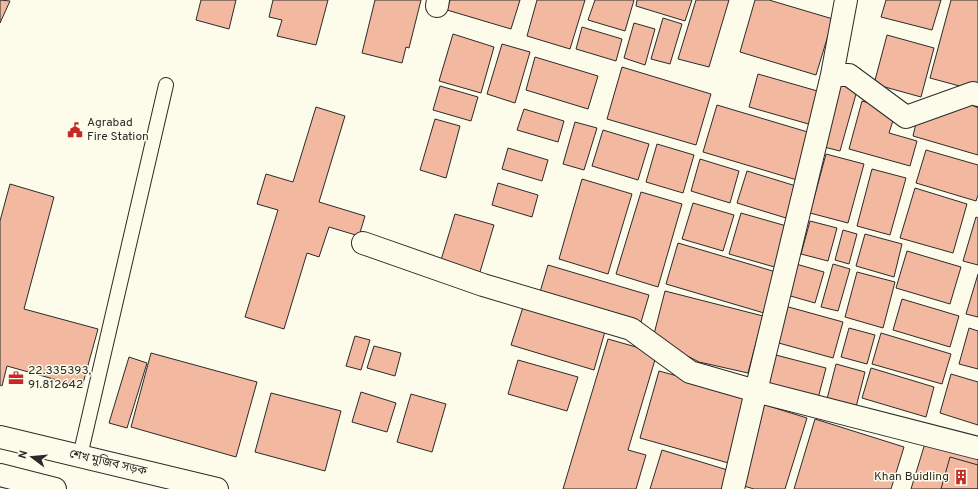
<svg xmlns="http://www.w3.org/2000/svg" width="978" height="489" font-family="Overpass,'Noto Sans Bengali',sans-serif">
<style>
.building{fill:#f2b8a0;stroke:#2b2b2b}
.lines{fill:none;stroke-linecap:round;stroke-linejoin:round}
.lane-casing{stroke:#2b2b2b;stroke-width:16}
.street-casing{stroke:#2b2b2b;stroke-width:24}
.highway-casing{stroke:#2b2b2b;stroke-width:24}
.lane{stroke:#fdfbea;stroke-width:14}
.street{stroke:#fdfbea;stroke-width:22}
.highway{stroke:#fdfbea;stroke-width:22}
.labels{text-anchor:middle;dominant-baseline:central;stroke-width:3;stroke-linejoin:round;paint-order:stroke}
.poi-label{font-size:12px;fill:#2b2b2b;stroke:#fdfbea;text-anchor:start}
.street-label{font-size:12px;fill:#2b2b2b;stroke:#fdfbea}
</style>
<rect width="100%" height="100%" fill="#fdfbea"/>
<path class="building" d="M0 0 10 1 0 23Z
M201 0H236L229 29 196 20Z
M273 0H328L316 45 277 36 282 20 269 17Z
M375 0H421L409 48 406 47 402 63 362 53Z
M450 0H520L511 29 447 10Z
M537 0H585L570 49 527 36Z
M595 0H634L625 31 588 20Z
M637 0H692L685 21 636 6Z
M696 0H729L709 67 678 59Z
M755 0H769L833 19 816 75 740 52Z
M886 0H941L932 30 881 17Z
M951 0H978V91L930 78Z
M663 18 682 24 670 64 651 59Z
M634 23 655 29 645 65 624 58Z
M582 27 622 39 616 61 576 49Z
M453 34 494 47 481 93 439 81Z
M887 35 934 48 921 97 874 84Z
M502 44 530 52 515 103 487 94Z
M535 57 598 76 588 109 526 90Z
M622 67 711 94 696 145 607 119Z
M758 74 821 92 812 125 749 107Z
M841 82 858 87 840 151 824 147Z
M440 86 478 97 471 121 433 110Z
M862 101 896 111 889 133 917 141 910 166 849 149Z
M968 103 978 108V155L913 136 917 119Z
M717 105 811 133 797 180 703 152Z
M316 107 345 116 319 202 365 216 359 236 329 227 319 257 307 253 284 329 245 317 278 210 257 204 266 174 293 182Z
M524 109 564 121 558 142 517 130Z
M435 119 460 126 446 178 420 170Z
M575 122 597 128 584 170 563 164Z
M603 130 649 144 638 180 592 166Z
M657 144 694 155 683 193 646 182Z
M508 148 548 160 542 181 502 169Z
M926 150 978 165V195L976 201 916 183Z
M826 154 864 164 848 223 810 213Z
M700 159 739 171 730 203 691 191Z
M872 169 906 178 890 235 857 226Z
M747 171 796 186 786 218 737 203Z
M582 179 632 194 608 274 559 259Z
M498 183 538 195 532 217 492 205Z
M10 184 54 197 24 309 98 329 82 387 7 366 2 386 0 385V221Z
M915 188 967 204 953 253 900 238Z
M641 192 682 204 658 287 616 274Z
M693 203 734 215 723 251 682 239Z
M741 213 790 227 778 268 729 254Z
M455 214 494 225 480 272 441 260Z
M976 217 978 218V265L963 261Z
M810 221 837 228 828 261 801 254Z
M843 230 857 234 849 264 835 260Z
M865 234 902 244 894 277 856 266Z
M678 243 776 272 764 313 666 284Z
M907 251 961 267 950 304 896 288Z
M796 264 824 272 815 303 787 295Z
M833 264 850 269 838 311 821 307Z
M548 265 649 295 641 322 540 292Z
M857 272 895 282 883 328 845 317Z
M978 274V317L966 314Z
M665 291 763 316 748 373 699 362 653 338Z
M902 299 959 316 950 347 893 330Z
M524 304 606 328 594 370 511 345Z
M785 306 843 322 833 358 775 342Z
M849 328 875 335 867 364 841 357Z
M969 328 978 331V369L959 364Z
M881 333 951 354 942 384 872 364Z
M355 336 370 340 361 370 346 366Z
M608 339 657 353 628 450 646 455 636 489H563Z
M374 346 401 353 395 376 367 368Z
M151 353 257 382 236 457 131 427Z
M768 353 826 368 817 402 759 386Z
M129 357 147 363 127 428 109 423Z
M518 360 578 377 567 411 508 394Z
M836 364 865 372 855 411 826 403Z
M871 368 934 387 926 417 862 398Z
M659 371 751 396 732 464 640 438Z
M951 374 978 382V425L940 413Z
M361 392 396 403 387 432 352 422Z
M271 393 341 411 325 471 255 452Z
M411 394 446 404 432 452 397 442Z
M762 404 807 418 785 489H754L737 484Z
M815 419 904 447 891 489H794Z
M926 440 978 456V489H911Z
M662 450 734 472 729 489H650Z
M950 457 978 465V489H941Z"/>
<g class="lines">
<g class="lane-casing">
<path id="lane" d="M80 456 166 85"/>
</g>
<g class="street-casing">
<path id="street" d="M437 6 438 0
M832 75H849L906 117 973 93 978 95
M363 243 483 285 631 329 690 372 756 391 832 75 846 0
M733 489 756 391 978 448"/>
</g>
<g class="highway-casing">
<path id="highway" d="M0 437 217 489
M0 475 55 489"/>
</g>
<use href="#lane" class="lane"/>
<use href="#street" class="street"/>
<use href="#highway" class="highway"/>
</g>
<defs>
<g id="civic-bare" transform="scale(1.2)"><path d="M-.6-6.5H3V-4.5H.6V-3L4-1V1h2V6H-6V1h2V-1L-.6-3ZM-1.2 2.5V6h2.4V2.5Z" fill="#c62828" stroke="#fdfbea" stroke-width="2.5" paint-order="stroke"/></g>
<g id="office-bare" transform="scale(1.2)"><path d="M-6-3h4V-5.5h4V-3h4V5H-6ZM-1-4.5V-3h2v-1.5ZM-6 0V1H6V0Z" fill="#c62828" stroke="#fdfbea" stroke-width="2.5" paint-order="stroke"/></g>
<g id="building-bare" transform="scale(1.2)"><path d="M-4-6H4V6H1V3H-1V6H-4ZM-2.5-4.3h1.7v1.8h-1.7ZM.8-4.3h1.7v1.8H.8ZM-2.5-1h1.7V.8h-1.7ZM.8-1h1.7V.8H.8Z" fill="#c62828" stroke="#fdfbea" stroke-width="2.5" paint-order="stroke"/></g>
</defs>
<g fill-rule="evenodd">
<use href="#civic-bare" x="75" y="130"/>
<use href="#office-bare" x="16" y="378"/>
<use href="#building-bare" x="961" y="477"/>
</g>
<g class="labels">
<g class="poi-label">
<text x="87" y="123">Agrabad<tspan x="87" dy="14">Fire Station</tspan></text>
<text x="28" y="371">22.335393,<tspan x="28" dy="14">91.812642</tspan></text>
<text x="949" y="477" text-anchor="end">Khan Buidling</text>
</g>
<g class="street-label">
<text transform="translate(108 463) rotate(13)">শেখ মুজিব সড়ক</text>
</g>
</g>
<g transform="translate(32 457) rotate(286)" stroke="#fdfbea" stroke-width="3" paint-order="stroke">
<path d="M0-3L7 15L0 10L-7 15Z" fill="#2b2b2b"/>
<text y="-6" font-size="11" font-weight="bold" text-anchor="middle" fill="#2b2b2b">N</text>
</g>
</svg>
